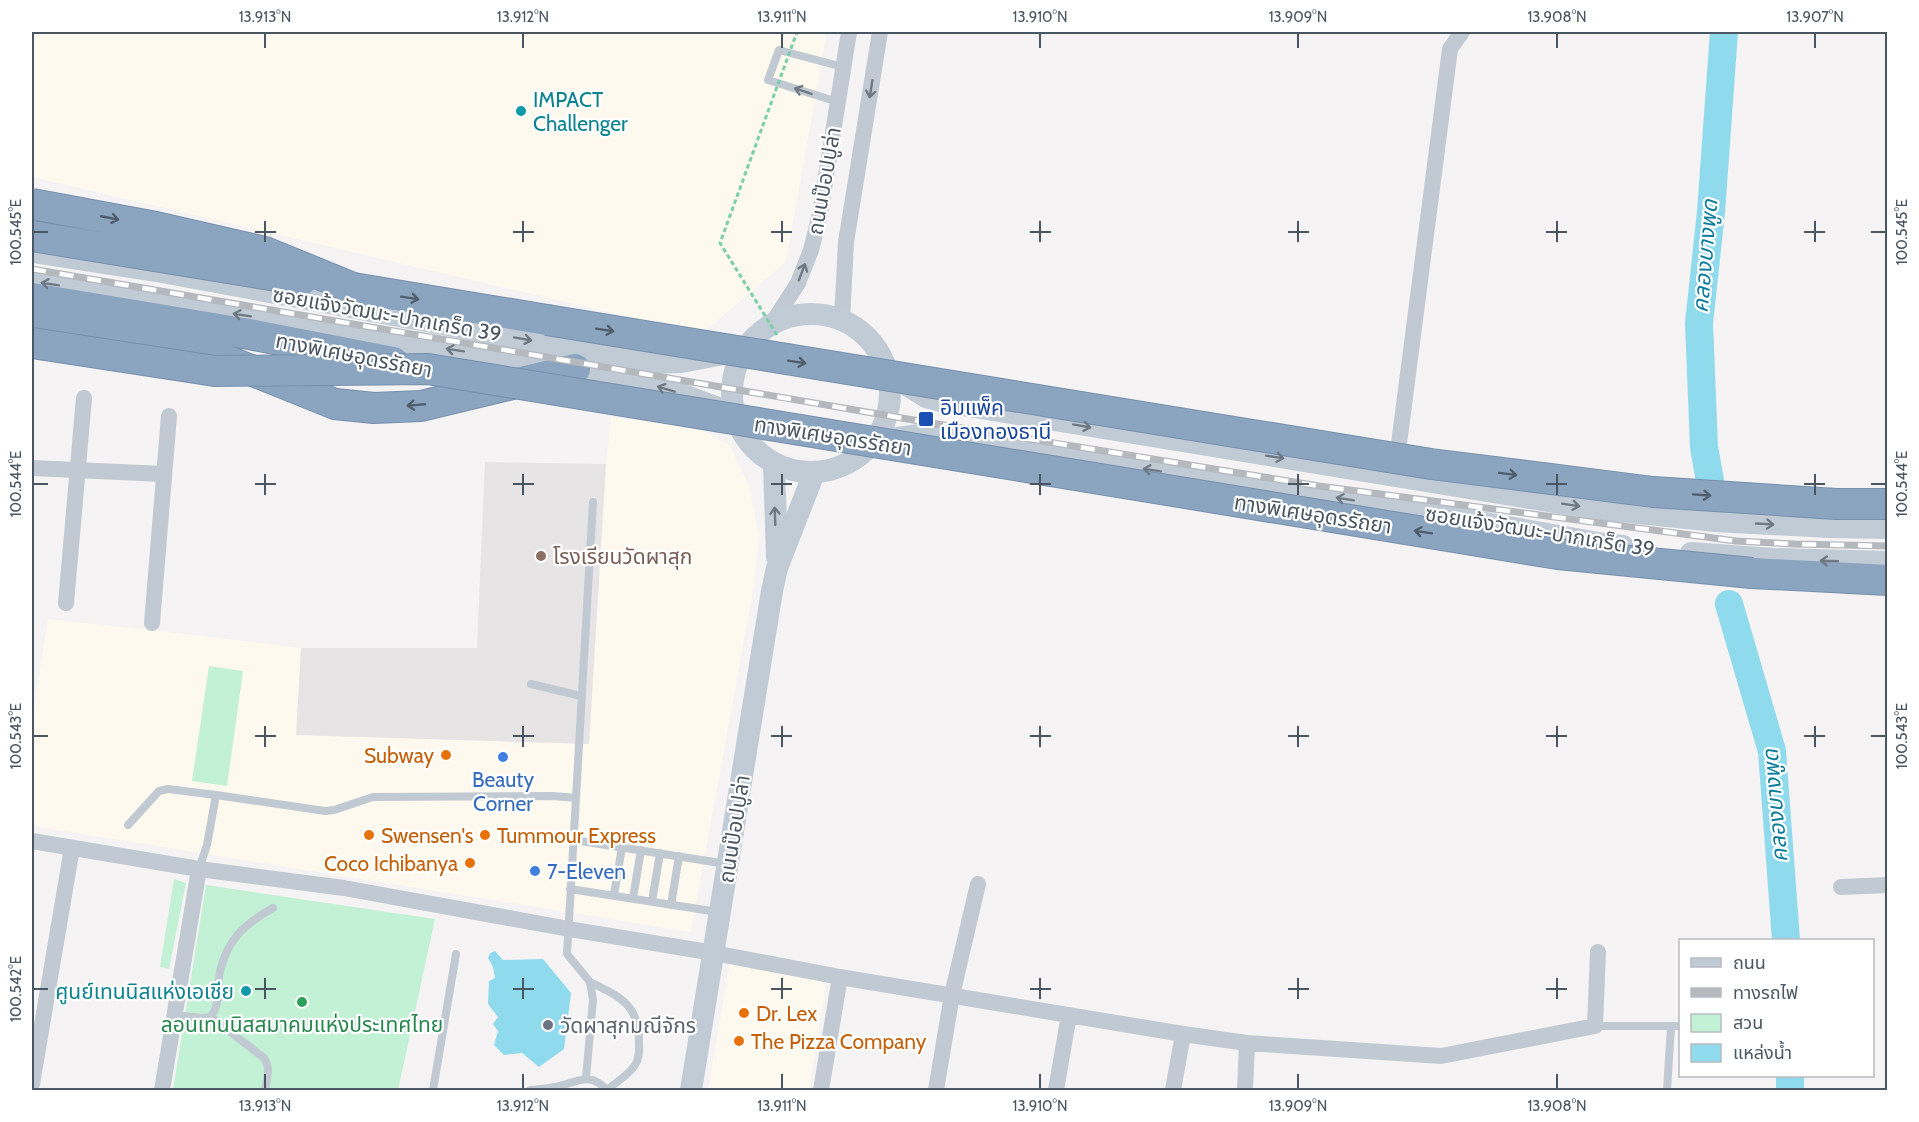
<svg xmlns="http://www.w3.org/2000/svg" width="1919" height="1122" font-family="Cabin,'Noto Sans Thai',sans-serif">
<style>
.commercial{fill:#fdf9ef}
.education{fill:#e6e4e5}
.green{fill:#c3f1d5}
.water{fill:#90daee}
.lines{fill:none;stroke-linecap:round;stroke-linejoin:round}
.river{stroke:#90daee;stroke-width:28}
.highway-casing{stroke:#7690ad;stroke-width:32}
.lane{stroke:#c1cad2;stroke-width:8}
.street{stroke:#c1cad2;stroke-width:16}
.secondary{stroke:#c1cbd6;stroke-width:22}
.highway{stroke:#8ba5c1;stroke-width:30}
.rail-casing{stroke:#b5b8bd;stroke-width:7}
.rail{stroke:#fff;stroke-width:4.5;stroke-dasharray:14;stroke-linecap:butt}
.highway-bridge-casing{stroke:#7690ad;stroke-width:32;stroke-linecap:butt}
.path-bridge{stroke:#7ad0a6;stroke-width:3;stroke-dasharray:4.5 3;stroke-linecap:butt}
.highway-bridge{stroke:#8ba5c1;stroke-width:30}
.oneway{stroke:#6e7983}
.oneway2{stroke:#505e6b}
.oneway3{stroke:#6e7984}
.ticks{fill:none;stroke:#4a5661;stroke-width:2}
.culture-dot{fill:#0f9aa8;stroke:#fff;stroke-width:2}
.transit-dot{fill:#1a4fb4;stroke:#fff;stroke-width:2}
.education-dot{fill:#8d6e63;stroke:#fff;stroke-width:2}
.food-dot{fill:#e8710a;stroke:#fff;stroke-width:2}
.shop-dot{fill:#3f7fe0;stroke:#fff;stroke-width:2}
.leisure-dot{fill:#2e9e5b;stroke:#fff;stroke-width:2}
.worship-dot{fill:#6b7280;stroke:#fff;stroke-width:2}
.labels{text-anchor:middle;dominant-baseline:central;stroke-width:4.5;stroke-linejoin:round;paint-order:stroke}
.culture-label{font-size:21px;fill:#0d838f;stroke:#fff;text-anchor:start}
.street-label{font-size:21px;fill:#4a5661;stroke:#fff}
.transit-label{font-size:21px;fill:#164399;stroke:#fff;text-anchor:start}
.education-label{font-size:21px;fill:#785e54;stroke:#fff;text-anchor:start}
.food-label{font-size:21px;fill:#c56008;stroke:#fff;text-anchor:start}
.shop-label{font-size:21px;fill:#366cbe;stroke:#fff}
.leisure-label{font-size:21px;fill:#27864d;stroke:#fff}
.worship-label{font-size:21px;fill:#5b616d;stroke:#fff;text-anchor:start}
.water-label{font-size:22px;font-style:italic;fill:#0c7c9b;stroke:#fff}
.neatline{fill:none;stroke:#4a5661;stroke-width:2}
.ticks-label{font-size:15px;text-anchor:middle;fill:#4a5661}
</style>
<rect width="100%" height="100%" fill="#f5f3f3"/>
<path class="commercial" d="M32 32H827L786 262 702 334 32 177Z
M611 417 701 429 730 446 749 486 759 534 754 586 691 932 32 826V720L48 619 195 635 301 648 297 735 589 744 606 465Z
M730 962 827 978 809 1090H708Z"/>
<path class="education" d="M485 462 606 464 589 744 296 735 301 648H477Z"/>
<path class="green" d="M209 666 243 671 227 786 192 781Z
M174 879 186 883 169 969 160 967Z
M206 885 435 919 398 1090H173Z"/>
<path class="water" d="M495 951 503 960 543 959 571 993 564 1049 539 1067 522 1053 504 1055 494 1045 498 1031 493 1024 498 1017 488 1004 489 981 495 978 493 967 488 958 490 953Z"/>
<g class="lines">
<path class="river" d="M1710 481 1704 447 1699 323 1711 212 1724 32
M1729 604 1772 751 1786 940
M1790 1076V1090"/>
<g class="highway-casing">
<path id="highway" d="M353 288 547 320
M32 298 249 334 393 362
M32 323 206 352 335 404 374 408 421 406 575 369
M1752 573 1888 580"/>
</g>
<path class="lane" d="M838 102 768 80 779 50 843 67
M531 684 581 696
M128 825 159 791 168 789 216 795
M574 840 727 864
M199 869 207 845 216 795 325 811 334 810 373 797 553 796 576 798
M570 889 718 912
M614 895 622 847
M633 898 641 850
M652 901 660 853
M671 905 679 856
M590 982C620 997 639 1004 639 1042 639 1050 640 1058 635 1065 629 1075 616 1082 607 1090
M174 1015 203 1018 211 1017C221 1002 217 987 220 971 228 938 246 923 273 908
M211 1017 264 1058C271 1068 267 1079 265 1090
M1595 1026H1680
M586 1078 593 1000 590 982 567 954 593 502
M433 1090 456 954
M530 1090C538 1089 547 1089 555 1087 577 1083 588 1070 607 1090
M1667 1090 1671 1027"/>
<path class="street" d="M842 320 846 242 880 32
M773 322 798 283 811 250 820 214 849 32
M1397 459 1450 49 1462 32
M32 468 163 474
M66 603 84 398
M152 623 169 416
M32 841 199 869 344 888 569 929 714 953 840 977 1183 1034 1247 1043 1441 1056 1595 1026 1598 952
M1841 887 1888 885
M32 1084 72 848
M162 1090 199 869
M821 1090 840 977
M936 1090 952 995 978 884
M1056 1090 1069 1015
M1173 1090 1183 1034
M1245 1090 1247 1043"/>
<path class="secondary" d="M32 252 162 272 653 363 681 362 724 354
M32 281 575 369 664 388 716 407
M732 393a79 79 0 1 1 158 0a79 79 0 1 1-158 0Z
M900 381 926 397 945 402 1591 508 1715 521 1830 527 1888 528
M891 439 933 433 1085 460 1371 503 1604 544 1623 546
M774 464 777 557
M1691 553 1774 559 1888 562
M691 1090 772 591 777 568 814 473"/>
<use href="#highway" class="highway"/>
<g class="rail-casing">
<path id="rail" d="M32 269 925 422 1319 486 1736 541 1795 544 1888 546"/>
</g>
<use href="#rail" class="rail"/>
<g class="highway-bridge-casing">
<path id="highway-bridge" d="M32 204 156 227 265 252 353 288
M32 236 302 280
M547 320 1431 464 1653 492 1836 504H1888
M32 343 215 371 428 369 1558 554 1752 573"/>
</g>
<path class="path-bridge" d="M777 335 720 243 797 32"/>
<use href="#highway-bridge" class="highway-bridge"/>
</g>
<defs><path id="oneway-shaft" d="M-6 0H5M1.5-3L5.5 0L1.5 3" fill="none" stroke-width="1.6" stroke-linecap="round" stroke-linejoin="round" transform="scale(1.5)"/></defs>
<g class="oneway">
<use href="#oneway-shaft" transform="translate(871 89) rotate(99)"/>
<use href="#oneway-shaft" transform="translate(803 91) rotate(-162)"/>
<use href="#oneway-shaft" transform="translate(802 272) rotate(-69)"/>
</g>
<g class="oneway2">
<use href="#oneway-shaft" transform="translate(110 218) rotate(11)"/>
<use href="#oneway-shaft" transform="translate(410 298) rotate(9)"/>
<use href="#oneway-shaft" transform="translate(605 330) rotate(9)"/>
<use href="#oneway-shaft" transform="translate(797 362) rotate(9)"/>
<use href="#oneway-shaft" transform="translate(416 405) rotate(175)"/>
<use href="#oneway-shaft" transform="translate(1508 474) rotate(7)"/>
<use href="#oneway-shaft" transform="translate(1702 495) rotate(4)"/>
<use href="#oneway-shaft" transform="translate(1423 532) rotate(-171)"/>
</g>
<g class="oneway3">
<use href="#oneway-shaft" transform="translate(50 284) rotate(-171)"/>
<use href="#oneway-shaft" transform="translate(242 315) rotate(-171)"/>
<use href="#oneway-shaft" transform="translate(523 339) rotate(10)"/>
<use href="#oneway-shaft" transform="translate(455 350) rotate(-171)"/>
<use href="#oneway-shaft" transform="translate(666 389) rotate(-163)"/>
<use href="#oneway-shaft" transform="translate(1082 426) rotate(10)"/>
<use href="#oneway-shaft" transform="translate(1275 457) rotate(9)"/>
<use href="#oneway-shaft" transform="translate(1152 470) rotate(-171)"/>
<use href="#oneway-shaft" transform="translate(1345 499) rotate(-171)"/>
<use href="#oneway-shaft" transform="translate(1571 505) rotate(9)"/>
<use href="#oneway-shaft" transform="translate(775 516) rotate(-92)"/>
<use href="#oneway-shaft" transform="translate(1765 524) rotate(3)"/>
<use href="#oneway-shaft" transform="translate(1829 561) rotate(-178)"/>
</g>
<path class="ticks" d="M265 33V48M523 33V48M782 33V48M1040 33V48M1298 33V48M1557 33V48M1815 33V48M265 221V242M523 221V242M782 221V242M1040 221V242M1298 221V242M1557 221V242M1815 221V242M33 232H48M255 232H276M513 232H534M771 232H792M1030 232H1051M1288 232H1309M1546 232H1567M1804 232H1825M1871 232H1886M265 474V495M523 474V495M782 474V495M1040 474V495M1298 474V495M1557 474V495M1815 474V495M33 484H48M255 484H276M513 484H534M771 484H792M1030 484H1051M1288 484H1309M1546 484H1567M1804 484H1825M1871 484H1886M265 726V747M523 726V747M782 726V747M1040 726V747M1298 726V747M1557 726V747M1815 726V747M33 736H48M255 736H276M513 736H534M771 736H792M1030 736H1051M1288 736H1309M1546 736H1567M1804 736H1825M1871 736H1886M265 978V999M523 978V999M782 978V999M1040 978V999M1298 978V999M1557 978V999M33 989H48M255 989H276M513 989H534M771 989H792M1030 989H1051M1288 989H1309M1546 989H1567M265 1074V1089M523 1074V1089M782 1074V1089M1040 1074V1089M1298 1074V1089M1557 1074V1089"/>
<g class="culture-dot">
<circle cx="521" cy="111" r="6"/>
<circle cx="246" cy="991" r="6"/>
</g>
<rect class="transit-dot" x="918" y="411" width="16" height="16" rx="3"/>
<circle class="education-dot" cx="541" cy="556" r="6"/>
<g class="food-dot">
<circle cx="446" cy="755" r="6"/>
<circle cx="369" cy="835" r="6"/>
<circle cx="485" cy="835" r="6"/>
<circle cx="470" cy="863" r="6"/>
<circle cx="744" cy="1013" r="6"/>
<circle cx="739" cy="1041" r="6"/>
</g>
<g class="shop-dot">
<circle cx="503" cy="757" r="6"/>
<circle cx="535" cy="871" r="6"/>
</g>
<circle class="leisure-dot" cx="302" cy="1002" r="6"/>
<circle class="worship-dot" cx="548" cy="1025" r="6"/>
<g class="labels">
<g class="culture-label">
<text x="533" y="99">IMPACT<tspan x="533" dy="24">Challenger</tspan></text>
<text x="234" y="991" text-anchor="end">ศูนย์เทนนิสแห่งเอเชีย</text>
</g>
<g class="street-label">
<text transform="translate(824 181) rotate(-80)">ถนนป๊อปปูล่า</text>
<text transform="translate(387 314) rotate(10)">ซอยแจ้งวัฒนะ-ปากเกร็ด 39</text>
<text transform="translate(354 355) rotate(11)">ทางพิเศษอุดรรัถยา</text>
<text transform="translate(833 436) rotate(9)">ทางพิเศษอุดรรัถยา</text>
<text transform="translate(1313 514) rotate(9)">ทางพิเศษอุดรรัถยา</text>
<text transform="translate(1540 531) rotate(9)">ซอยแจ้งวัฒนะ-ปากเกร็ด 39</text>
<text transform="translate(734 829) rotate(-81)">ถนนป๊อปปูล่า</text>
</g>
<g class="transit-label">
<text x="940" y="407">อิมแพ็ค<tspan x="940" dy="24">เมืองทองธานี</tspan></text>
</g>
<g class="education-label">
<text x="553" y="556">โรงเรียนวัดผาสุก</text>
</g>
<g class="food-label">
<text x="434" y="755" text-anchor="end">Subway</text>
<text x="381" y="835">Swensen's</text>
<text x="497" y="835">Tummour Express</text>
<text x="458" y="863" text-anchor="end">Coco Ichibanya</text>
<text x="756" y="1013">Dr. Lex</text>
<text x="751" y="1041">The Pizza Company</text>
</g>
<g class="shop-label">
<text x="503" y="779">Beauty<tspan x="503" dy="24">Corner</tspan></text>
<text x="547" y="871" text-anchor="start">7-Eleven</text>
</g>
<g class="leisure-label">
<text x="302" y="1024">ลอนเทนนิสสมาคมแห่งประเทศไทย</text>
</g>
<g class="worship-label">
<text x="560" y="1025">วัดผาสุกมณีจักร</text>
</g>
<g class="water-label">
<text transform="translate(1705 256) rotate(-85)">คลองบางพูด</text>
<text transform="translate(1775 806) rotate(-95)">คลองบางพูด</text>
</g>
</g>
<rect width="1919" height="1122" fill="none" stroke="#ffffff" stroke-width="66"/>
<rect x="1679" y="939" width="195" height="138" fill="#ffffff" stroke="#b7bbc0" stroke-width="1.5"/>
<rect x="1691" y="958" width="30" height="9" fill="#c1cbd6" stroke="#b7bbc0" stroke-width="1.5"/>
<text x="1733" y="969" font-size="18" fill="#4a5661">ถนน</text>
<rect x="1691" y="988" width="30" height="9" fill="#b5b8bd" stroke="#b7bbc0" stroke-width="1.5"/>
<text x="1733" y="999" font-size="18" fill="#4a5661">ทางรถไฟ</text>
<rect x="1691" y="1014" width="30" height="18" fill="#c3f1d5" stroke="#b7bbc0" stroke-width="1.5"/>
<text x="1733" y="1029" font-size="18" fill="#4a5661">สวน</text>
<rect x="1691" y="1044" width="30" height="18" fill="#90daee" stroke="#b7bbc0" stroke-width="1.5"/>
<text x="1733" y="1059" font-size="18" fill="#4a5661">แหล่งน้ำ</text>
<rect x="33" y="33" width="1853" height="1056" class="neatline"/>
<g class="ticks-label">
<text x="265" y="22">13.913°N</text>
<text x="523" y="22">13.912°N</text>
<text x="782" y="22">13.911°N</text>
<text x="1040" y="22">13.910°N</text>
<text x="1298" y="22">13.909°N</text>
<text x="1557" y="22">13.908°N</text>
<text x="1815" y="22">13.907°N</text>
<text transform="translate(1902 232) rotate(-90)" y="5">100.545°E</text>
<text transform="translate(16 232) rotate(-90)" y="5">100.545°E</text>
<text transform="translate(1902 484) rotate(-90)" y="5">100.544°E</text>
<text transform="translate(16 484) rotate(-90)" y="5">100.544°E</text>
<text transform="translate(1902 736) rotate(-90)" y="5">100.543°E</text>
<text transform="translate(16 736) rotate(-90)" y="5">100.543°E</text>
<text transform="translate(16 989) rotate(-90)" y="5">100.542°E</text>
<text x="265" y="1111">13.913°N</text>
<text x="523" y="1111">13.912°N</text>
<text x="782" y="1111">13.911°N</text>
<text x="1040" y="1111">13.910°N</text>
<text x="1298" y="1111">13.909°N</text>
<text x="1557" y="1111">13.908°N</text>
</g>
</svg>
